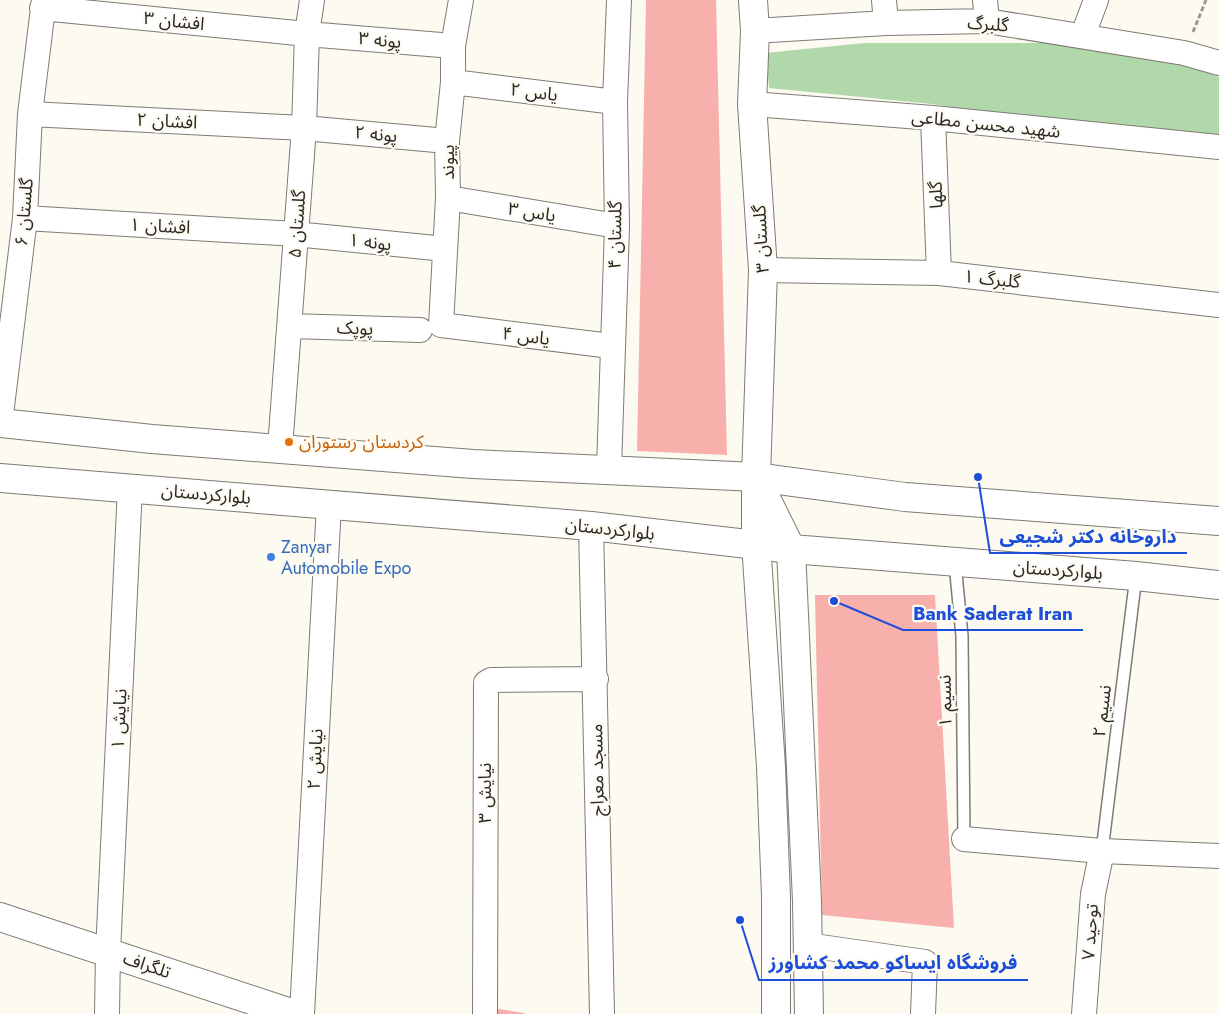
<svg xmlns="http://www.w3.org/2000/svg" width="1219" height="1014" font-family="Jost,'Noto Sans Arabic',sans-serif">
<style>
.green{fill:#b0d8aa}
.building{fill:#f8b0ac}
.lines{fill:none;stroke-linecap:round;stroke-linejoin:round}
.lane-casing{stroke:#7d7b73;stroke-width:14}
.street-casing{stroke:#7d7b73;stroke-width:26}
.secondary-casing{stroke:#7d7b73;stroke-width:30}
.primary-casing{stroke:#7d7b73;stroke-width:30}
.path{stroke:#9a9993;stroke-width:3;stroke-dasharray:5 2.5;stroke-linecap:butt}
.lane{stroke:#fff;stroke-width:11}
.street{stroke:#fff;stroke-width:24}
.secondary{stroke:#fff;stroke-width:28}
.primary{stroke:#fff;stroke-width:28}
.food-dot{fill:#e8710a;stroke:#fcfaf1;stroke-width:2}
.shop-dot{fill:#3f7fe0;stroke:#fcfaf1;stroke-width:2}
.labels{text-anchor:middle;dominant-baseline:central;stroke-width:4.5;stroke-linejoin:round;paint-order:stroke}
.street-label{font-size:18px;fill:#292825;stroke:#fcfaf1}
.food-label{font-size:18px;fill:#c56008;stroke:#fcfaf1;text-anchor:start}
.shop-label{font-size:18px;fill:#366cbe;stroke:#fcfaf1;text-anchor:start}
.leader{fill:none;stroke:#1d4ed8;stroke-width:2}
.callout-dot{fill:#1d4ed8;stroke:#fcfaf1;stroke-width:2}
.callout-label{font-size:19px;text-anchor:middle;font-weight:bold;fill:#1d4ed8;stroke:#fcfaf1;stroke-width:4.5;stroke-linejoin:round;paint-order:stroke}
</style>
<rect width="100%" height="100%" fill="#fcfaf1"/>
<path class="green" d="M864 43H1077L1171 59 1219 77V147L932 104 769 88 766 53Z"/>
<path class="building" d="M646 0H716L727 455 637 451Z
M815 595H935L954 928 822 915Z
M492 1008 524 1013V1014H492Z"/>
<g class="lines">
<g class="lane-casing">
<path id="lane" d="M955 563 962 636 964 839
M1102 851 1136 576"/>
</g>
<g class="street-casing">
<path id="street" d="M461 0 453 46V82L447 141 448 198 441 325 611 346
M884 0 886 23
M985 0 987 21
M42 8 307 34 453 46
M755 31 886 23 987 21 1184 53 1219 63
M1083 35 1096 0
M453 82 615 102
M752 104 933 118 1219 147
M30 114 304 128 447 141
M933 118 939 273
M448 198 617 226
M25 218 295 234 445 249
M763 270 939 273 1219 305
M290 326 420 330
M0 423 25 218 30 114 44 0
M280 448 304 128 307 34 312 0
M609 469 617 226 615 102 619 0
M591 526 602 1014
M964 839 1102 851 1219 856
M807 945 925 962 923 1014
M107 1014 108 952 130 487
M302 1014 329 504
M485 1014 486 683 491 680 596 679
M1084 1014 1093 894 1102 851"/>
</g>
<g class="secondary-casing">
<path id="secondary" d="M753 0 755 31 752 104 763 270 756 477V543L771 767 776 897V1014
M759 484 791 549 807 901 809 1014
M0 917 294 1014"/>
</g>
<g class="primary-casing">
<path id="primary" d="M0 423 152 439 473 464 756 477 905 497 1219 521
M0 478 591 526 791 549 1136 576 1219 585"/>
</g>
<path class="path" d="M1193 32 1206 0"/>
<use href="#lane" class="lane"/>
<use href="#street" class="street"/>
<use href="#secondary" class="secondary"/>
<use href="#primary" class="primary"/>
</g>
<circle class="food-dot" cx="289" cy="442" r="5"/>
<circle class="shop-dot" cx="271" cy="557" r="5"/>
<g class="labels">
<g class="street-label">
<text transform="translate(174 21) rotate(6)">افشان ۳</text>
<text transform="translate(988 24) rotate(4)">گلبرگ</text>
<text transform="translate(380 40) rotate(5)">پونه ۳</text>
<text transform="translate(534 92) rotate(7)">یاس ۲</text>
<text transform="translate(167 121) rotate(3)">افشان ۲</text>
<text transform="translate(986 124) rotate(6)">شهید محسن مطاعی</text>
<text transform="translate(376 134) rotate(5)">پونه ۲</text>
<text transform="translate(448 162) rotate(-90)">پیوند</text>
<text transform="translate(936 195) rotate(-92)">گلها</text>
<text transform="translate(24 212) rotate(-85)">گلستان ۶</text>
<text transform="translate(532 212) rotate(9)">یاس ۳</text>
<text transform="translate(297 224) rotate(-86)">گلستان ۵</text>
<text transform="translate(160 226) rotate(3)">افشان ۱</text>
<text transform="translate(615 235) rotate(-89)">گلستان ۴</text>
<text transform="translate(761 239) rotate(-93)">گلستان ۳</text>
<text transform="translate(370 242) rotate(6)">پونه ۱</text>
<text transform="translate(992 279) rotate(6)">گلبرگ ۱</text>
<text transform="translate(355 328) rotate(2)">پوپک</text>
<text transform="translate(526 336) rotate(7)">یاس ۴</text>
<text transform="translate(206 494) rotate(5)">بلوارکردستان</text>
<text transform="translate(610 529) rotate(6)">بلوارکردستان</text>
<text transform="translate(1058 570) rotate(4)">بلوارکردستان</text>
<text transform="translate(945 701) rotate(-91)">نسیم ۱</text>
<text transform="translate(1102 711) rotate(-83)">نسیم ۲</text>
<text transform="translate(119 719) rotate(-87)">نیایش ۱</text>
<text transform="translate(315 759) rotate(-87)">نیایش ۲</text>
<text transform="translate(597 770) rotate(-91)">مسجد معراج</text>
<text transform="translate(485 793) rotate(-90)">نیایش ۳</text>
<text transform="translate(1090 932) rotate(-86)">توحید ۷</text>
<text transform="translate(147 965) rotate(19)">تلگراف</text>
</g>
<g class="food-label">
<text x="299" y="442">کردستان رستوران</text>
</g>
<g class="shop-label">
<text x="281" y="547">Zanyar<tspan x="281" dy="21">Automobile Expo</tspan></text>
</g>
</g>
<path class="leader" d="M978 477L990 553H1187M834 601L903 630H1083M740 920L759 980H1028"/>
<g class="callout-dot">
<circle cx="978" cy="477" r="5"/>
<circle cx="834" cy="601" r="5"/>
<circle cx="740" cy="920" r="5"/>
</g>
<g class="callout-label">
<text x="1088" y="543">داروخانه دکتر شجیعی</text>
<text x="993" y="620">Bank Saderat Iran</text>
<text x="893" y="969">فروشگاه ایساکو محمد کشاورز</text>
</g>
</svg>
